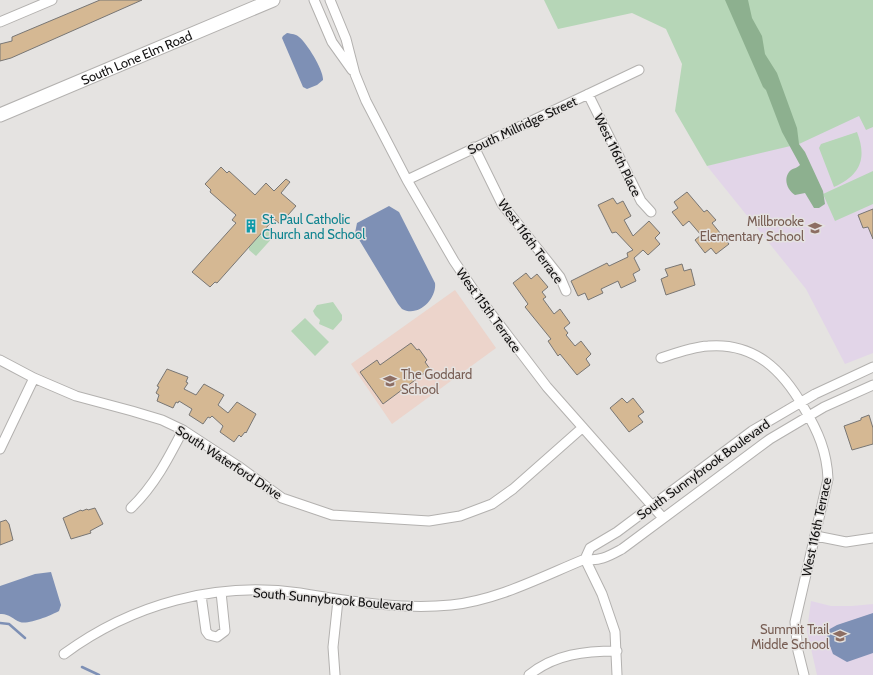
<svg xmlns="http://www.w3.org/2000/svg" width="873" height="675" font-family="Cabin,sans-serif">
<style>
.commercial{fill:#ecd4cb}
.education{fill:#e2d5e8}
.green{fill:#b6d6b7}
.forest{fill:#8db08f}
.water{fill:#7e90b5}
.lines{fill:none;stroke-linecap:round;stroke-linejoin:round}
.stream{stroke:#7e90b5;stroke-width:2.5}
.building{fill:#d5b893;stroke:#787674}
.street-casing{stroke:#b3b1af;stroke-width:11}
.secondary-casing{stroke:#b3b1af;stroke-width:15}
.street{stroke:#fff;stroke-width:9}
.secondary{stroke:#fff;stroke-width:13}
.labels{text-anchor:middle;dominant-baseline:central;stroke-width:3;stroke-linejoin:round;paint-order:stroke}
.street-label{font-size:13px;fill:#121111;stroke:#e5e3e1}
.culture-label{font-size:13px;fill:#0d838f;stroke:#e5e3e1;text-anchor:start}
.education-label{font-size:13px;fill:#785e54;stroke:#e5e3e1;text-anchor:end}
</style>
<rect width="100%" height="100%" fill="#e5e3e1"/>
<path class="commercial" d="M455 290 496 348 392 424 351 364Z"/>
<path class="education" d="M873 107V353L845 364 806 289 707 166 792 143Z
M811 601 831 606H852L873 604V675H817L807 631Z"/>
<path class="green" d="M544 0H873V127L866 130 859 116 799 144 707 166 675 111 682 64 666 29 632 13 558 29Z
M857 132C867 158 861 175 834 187L819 148 821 144Z
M873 171V204L835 221 823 194Z
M269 229 275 235 256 256 249 250V247L260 235 262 236Z
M333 302 342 315V320L333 330 319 324 320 320 315 315 313 311 317 305Z
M305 318 329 342 315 356 291 331Z"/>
<path class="forest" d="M725 0H748L752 18 762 36 765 54 777 73 797 128 799 144 805 152 823 191 825 204 819 208H814L805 193 795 195C788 191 783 180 789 172 792 168 796 169 800 165L782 132 766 90 763 87Z"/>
<path class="water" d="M287 33C292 34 296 34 299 37 307 43 324 71 323 80L317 85 307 89 303 87 282 38 283 36Z
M389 206 399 212 435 283C437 299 418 318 402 309L398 304 355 233 357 223Z
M51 572 61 605 59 611C52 615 28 625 20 622 13 619 8 613 0 614V586L35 574Z
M873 613V653L847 662 833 654 827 638 828 630 837 625Z"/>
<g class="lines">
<path class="stream" d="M0 623 9 624 25 638
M82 667 99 675"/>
</g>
<path class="building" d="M100 0H142L11 58 0 61V44L12 41V37Z
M221 167 227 173 229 171 255 195 266 183 274 191 286 179 290 182 281 193 296 206 280 224 274 219 217 283 215 282 210 287 192 272 236 223 232 220 236 215 210 192 211 190 205 184Z
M687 192 704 212 707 210 716 220 712 223 729 244 716 254 711 248 705 253 695 240 701 235 689 221 683 226 672 212 678 208 674 202Z
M613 198 617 204 623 201 631 216 624 220 633 236 649 221 660 233 655 238 660 244 648 255 643 250 634 258 640 270 633 274 636 281 621 288 618 281 601 289 603 293 588 300 585 293 578 296 571 281 607 263 609 266 628 257 627 253 633 250 616 232 612 233 598 205Z
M873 209V239L868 227 863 228 858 215Z
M682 264 684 271 691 269 695 285 666 295 661 279 668 276 665 269Z
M526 273 531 279 537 274 548 287 542 292 546 297 543 299 554 314 560 309 570 323 564 328 568 333 566 335 575 346 581 341 591 354 586 359 590 365 577 375 560 354 558 356 548 341 551 339 525 307 528 304 513 283Z
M411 343 417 350 419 349 427 360 425 362 430 369 383 404 360 372 377 360 380 365Z
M167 369 188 377 186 382 188 383 184 389 196 395 204 384 224 395 218 405 228 413 237 402 256 414 246 433 245 432 241 437 239 435 234 442 220 432 223 426 212 416 210 418 208 417 203 424 189 415 192 409 179 401 178 403 176 402 173 408 157 401 159 395 156 393 159 387 157 386Z
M622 398 627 403 633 398 644 412 638 416 643 422 629 432 610 408Z
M869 415 873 428V444L852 450 844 426 861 420V418Z
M95 508 103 524 90 531 91 533 71 539 63 518 81 510 82 511 87 509 88 510Z
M6 520 9 524 13 540 0 545V522Z"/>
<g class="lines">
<g class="street-casing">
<path id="street" d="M314 0 332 42 352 70
M330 0 346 39 355 74 366 101 407 180 454 261 477 295 547 387 663 518
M0 22 52 0
M588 94 641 201 651 212
M474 147 502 204 560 277 566 291
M407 180 639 70
M661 358C676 353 692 347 708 346 755 342 783 371 804 408 818 431 827 452 828 479L795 622 798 651 804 675
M0 360 34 378 76 396 132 411 162 420 183 430 238 466 282 498 332 515 429 521 460 516 492 504 513 489 582 428
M0 449 34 378
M131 508C154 486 168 459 183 430
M816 536 846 542 873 538
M585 559 590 548 617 532 752 431 815 394 873 367
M585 559 602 594 615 632 617 675
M201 595 206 631 209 635 217 637 225 631 221 592
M64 654C132 604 216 581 300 593 350 601 400 610 451 605 498 600 541 577 585 559 599 562 609 556 622 549L770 439 824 407 873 385
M335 675 333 647 338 600
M529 675C555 654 585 651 617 651"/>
</g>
<g class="secondary-casing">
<g id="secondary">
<path id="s1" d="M0 115 273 0"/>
</g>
</g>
<use href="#street" class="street"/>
<use href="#secondary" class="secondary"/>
</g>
<defs>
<g id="building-bare" transform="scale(1.08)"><path d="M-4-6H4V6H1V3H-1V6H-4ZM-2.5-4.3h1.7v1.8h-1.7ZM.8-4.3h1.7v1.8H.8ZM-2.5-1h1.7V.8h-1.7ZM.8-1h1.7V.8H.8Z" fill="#0f9aa8" stroke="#e5e3e1" stroke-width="2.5" paint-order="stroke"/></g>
<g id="school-bare" transform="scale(1.08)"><path d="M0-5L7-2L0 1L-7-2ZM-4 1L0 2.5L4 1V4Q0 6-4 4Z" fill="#8d6e63" stroke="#e5e3e1" stroke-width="2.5" paint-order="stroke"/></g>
</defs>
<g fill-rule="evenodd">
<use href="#building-bare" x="251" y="226"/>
<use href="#school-bare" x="815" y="228"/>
<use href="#school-bare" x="390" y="381"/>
<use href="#school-bare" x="840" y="636"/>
</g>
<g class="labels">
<g class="street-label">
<text stroke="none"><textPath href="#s1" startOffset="148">South Lone Elm Road</textPath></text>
<text transform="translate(522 125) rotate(-25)">South Millridge Street</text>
<text transform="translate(618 155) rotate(64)">West 116th Place</text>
<text transform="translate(531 241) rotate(54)">West 116th Terrace</text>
<text transform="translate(489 310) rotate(54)">West 115th Terrace</text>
<text transform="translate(229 462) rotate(33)">South Waterford Drive</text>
<text transform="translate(703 469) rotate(-36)">South Sunnybrook Boulevard</text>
<text transform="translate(816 527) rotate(-78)">West 116th Terrace</text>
<text transform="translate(333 599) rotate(5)">South Sunnybrook Boulevard</text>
</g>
<g class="culture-label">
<text x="262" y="219">St. Paul Catholic<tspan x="262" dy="15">Church and School</tspan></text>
</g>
<g class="education-label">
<text x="804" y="221">Millbrooke<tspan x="804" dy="15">Elementary School</tspan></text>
<text x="401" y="374" text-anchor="start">The Goddard<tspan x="401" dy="15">School</tspan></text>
<text x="829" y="629">Summit Trail<tspan x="829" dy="15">Middle School</tspan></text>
</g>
</g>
</svg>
